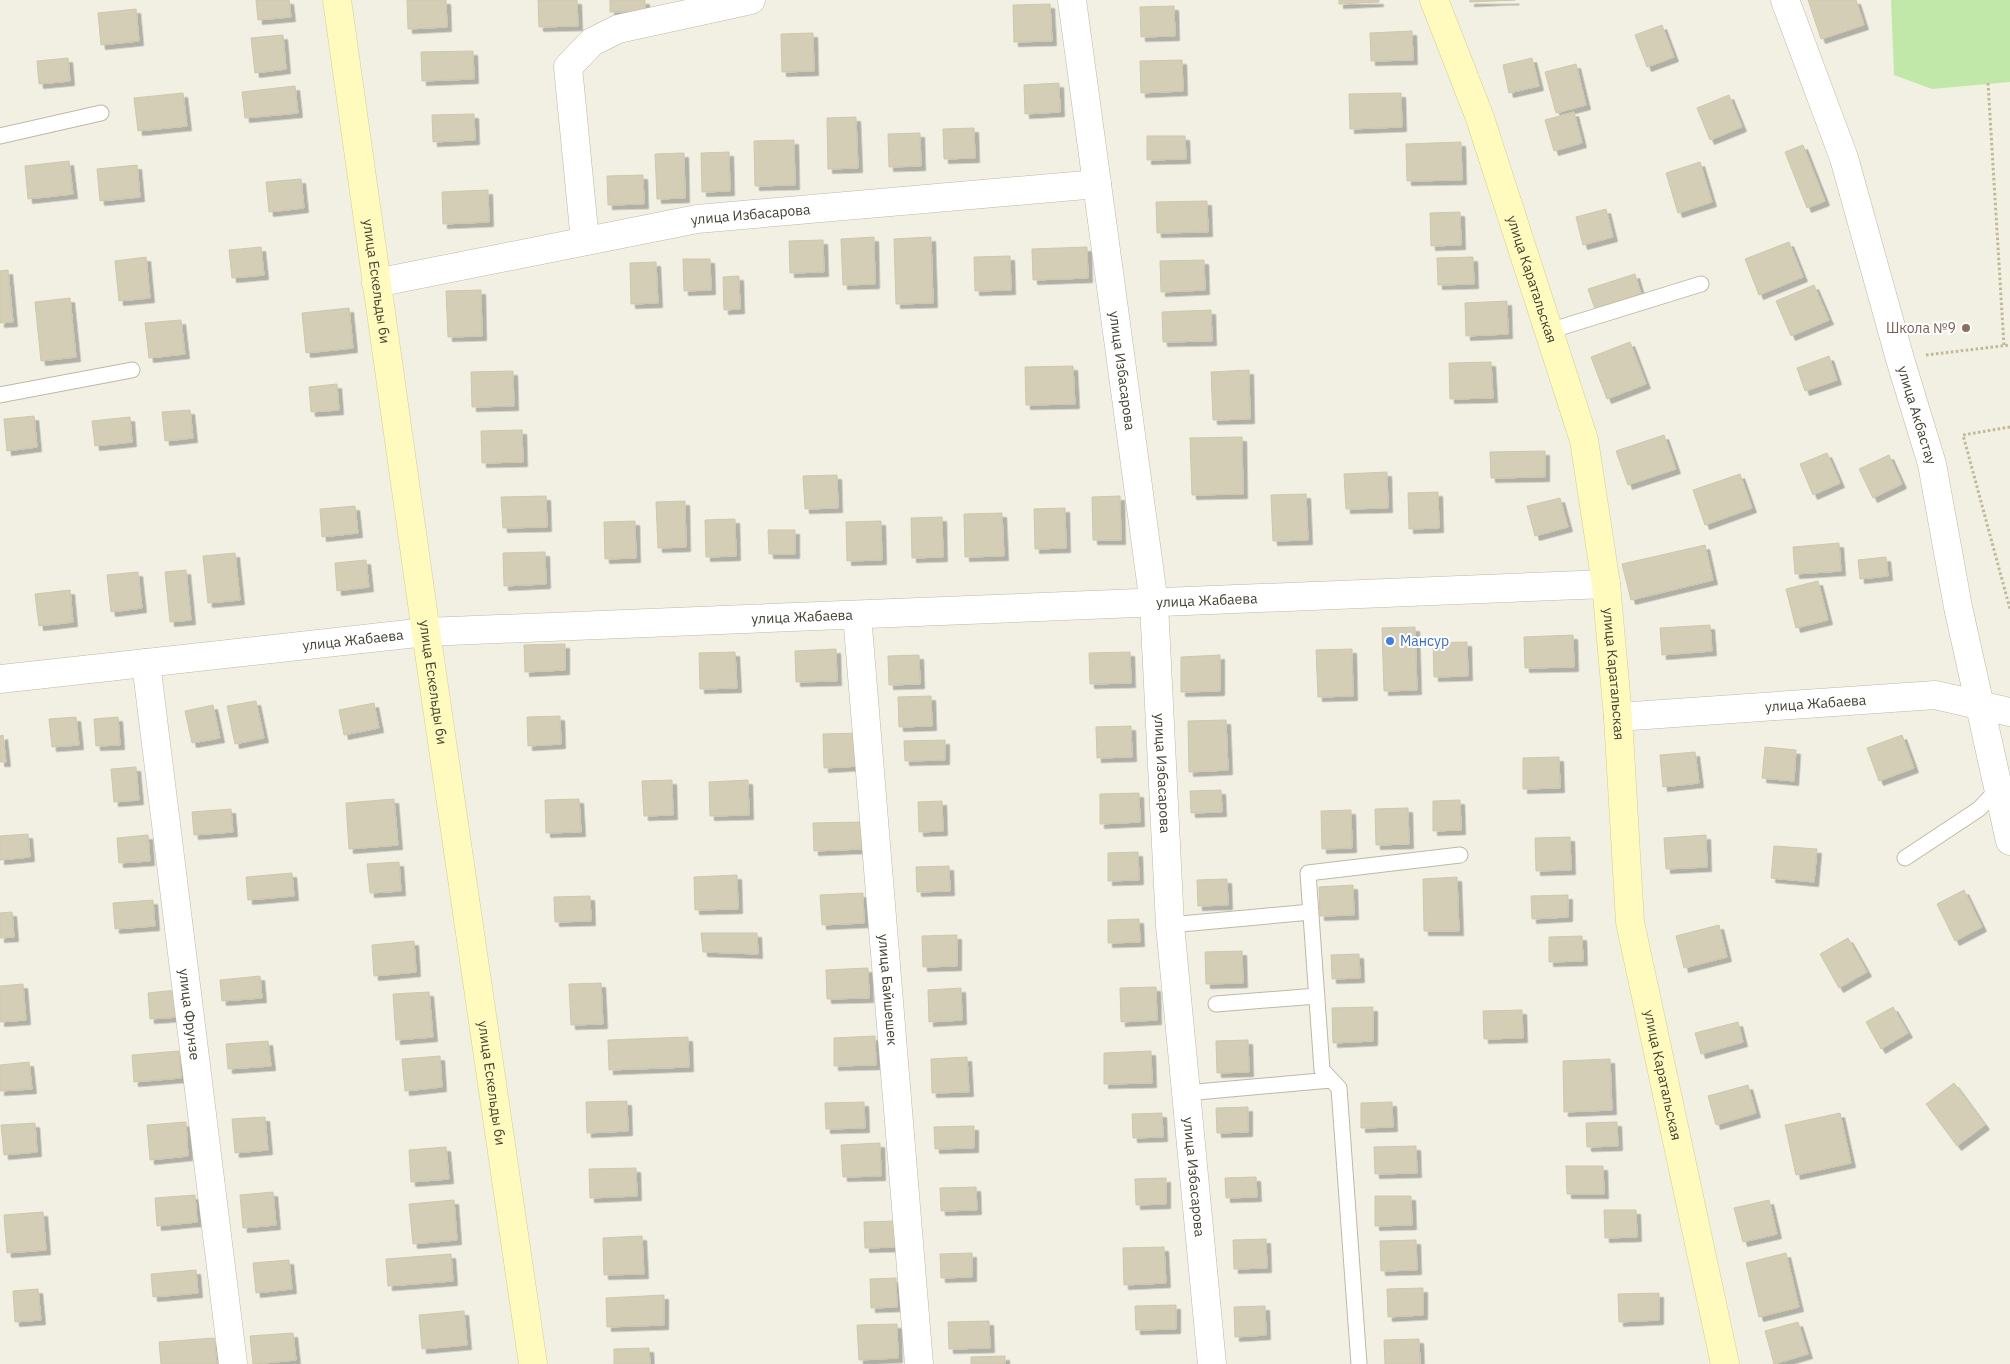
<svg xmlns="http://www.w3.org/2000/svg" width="2010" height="1364" font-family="'IBM Plex Sans',sans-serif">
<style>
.green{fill:#c1e8a9}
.building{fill:#d4ceb7;stroke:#cfc7ab;filter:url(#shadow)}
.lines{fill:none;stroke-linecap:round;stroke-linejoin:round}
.lane-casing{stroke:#bdb9a5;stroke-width:17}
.street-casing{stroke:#bdb9a5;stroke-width:29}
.secondary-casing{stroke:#d4ce90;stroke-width:29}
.path{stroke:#c0b896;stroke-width:3;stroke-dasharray:2.5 2.5;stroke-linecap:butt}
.lane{stroke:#fff;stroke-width:15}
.street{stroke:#fff;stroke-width:28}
.secondary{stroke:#fffbbf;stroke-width:28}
.education-dot{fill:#8d6e63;stroke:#fff;stroke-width:2}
.shop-dot{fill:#3f7fe0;stroke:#fff;stroke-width:2}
.labels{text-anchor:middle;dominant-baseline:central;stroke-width:4;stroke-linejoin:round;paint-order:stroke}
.street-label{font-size:14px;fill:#444033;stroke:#fff}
.education-label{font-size:14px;fill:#785e54;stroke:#fff;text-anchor:end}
.shop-label{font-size:14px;fill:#366cbe;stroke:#fff;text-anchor:start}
</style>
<defs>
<filter id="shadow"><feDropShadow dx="4.5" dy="4.5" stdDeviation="0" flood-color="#0004"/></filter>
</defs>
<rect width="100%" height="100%" fill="#f2f0e2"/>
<path class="green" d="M1891 0H2010V82L1932 89 1894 75Z"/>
<path class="building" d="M256 0H289L291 17 258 20Z
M407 0H446L447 27 408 29Z
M538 0H577L578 26 539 27Z
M610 0H645V11L610 12Z
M1339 0H1379V2L1339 4Z
M1470 0H1515L1470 2Z
M1808 0H1856L1864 25 1821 39Z
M1050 4 1052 41 1014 42 1013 5Z
M1174 6 1175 36 1141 37 1140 7Z
M136 9 139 41 101 45 98 13Z
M1662 25 1674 57 1647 67 1635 35Z
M1412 31 1413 60 1371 61 1370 33Z
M813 33 814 71 782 72 781 34Z
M283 35 286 69 255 73 251 38Z
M473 51 474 79 422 81 421 52Z
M68 58 70 81 39 84 37 61Z
M1532 58 1539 86 1509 93 1503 65Z
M1182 60 1183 91 1141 93 1140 61Z
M1576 64 1586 105 1556 113 1545 72Z
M1059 83 1060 112 1025 114 1024 85Z
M295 86 298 113 245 118 242 92Z
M183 93 187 126 138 131 134 98Z
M1401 93 1402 127 1350 129 1349 94Z
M1729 95 1742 127 1710 140 1697 108Z
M1574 112 1582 143 1554 151 1545 120Z
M474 114 475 140 433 142 432 115Z
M856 117 858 168 828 169 827 118Z
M974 128 975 158 944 159 943 129Z
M920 133 921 166 889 167 888 134Z
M1147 136H1185L1186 159 1147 160Z
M794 140 795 185 755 186 754 141Z
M1461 142 1462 180 1407 181 1406 144Z
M1803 145 1825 201 1807 208 1785 152Z
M729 152 730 191 702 192 701 153Z
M684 153 685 198 657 199 655 154Z
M69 161 73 194 28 199 25 166Z
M1700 162 1712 202 1678 213 1666 173Z
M137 165 140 197 100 201 97 169Z
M643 175 644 204 608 205 607 176Z
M301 179 304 208 269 212 266 182Z
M488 190 489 222 443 224 442 192Z
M1207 201 1208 232 1157 233 1156 202Z
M1606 209 1613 237 1583 245 1576 217Z
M1460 212 1461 245 1431 246 1430 213Z
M874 237 875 284 843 285 841 239Z
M931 237 933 303 896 304 894 239Z
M823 240 824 272 790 273 789 241Z
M1789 242 1803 277 1759 295 1745 259Z
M261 247 264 275 232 278 229 250Z
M1087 247 1088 278 1033 280 1032 249Z
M1010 256 1011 290 975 291 974 257Z
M146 257 150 298 119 301 115 261Z
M1473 257 1474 284 1438 285 1437 258Z
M683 259H710L711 290 684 291Z
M1204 260 1205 290 1161 292 1160 261Z
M656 262 658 303 631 304 630 263Z
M8 270 13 322 0 323V271Z
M1635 274 1641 294 1595 309 1588 289Z
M739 276 740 309 724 310 723 277Z
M1814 285 1829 320 1791 336 1776 301Z
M481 290 482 336 448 337 446 291Z
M70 298 76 357 41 361 35 302Z
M1507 301 1508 334 1466 336 1465 303Z
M349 308 353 348 306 353 302 313Z
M1211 310 1212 341 1163 342 1162 312Z
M181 320 185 354 149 358 145 323Z
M1630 342 1646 384 1607 399 1591 357Z
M1829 356 1837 380 1805 391 1797 368Z
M1491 362 1493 398 1450 399 1449 363Z
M1073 366 1075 404 1026 405 1025 367Z
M1249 370 1250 419 1213 420 1211 372Z
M513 371 514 406 472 407 471 372Z
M337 384 339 410 311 412 309 387Z
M190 410 193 438 165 441 162 412Z
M34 416 37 447 7 451 4 419Z
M130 417 132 442 95 446 92 421Z
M522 430 523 462 482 463 481 431Z
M1664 435 1676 469 1628 485 1616 451Z
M1242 437 1243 494 1192 495 1190 438Z
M1545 451V477L1491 478 1490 452Z
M1827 453 1840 483 1813 495 1800 464Z
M1889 455 1902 484 1873 498 1859 469Z
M1387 472 1388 508 1346 509 1344 474Z
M1740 474 1752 508 1705 525 1693 490Z
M837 475 838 508 805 509 803 476Z
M1438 492 1439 528 1409 529 1408 493Z
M1306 494 1308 540 1273 541 1271 495Z
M546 496 547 527 503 528 501 497Z
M1120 496 1121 540H1093L1092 497Z
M1560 498 1568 527 1535 536 1527 506Z
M685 501 686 547 658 548 656 502Z
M355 506 358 533 322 537 320 509Z
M1065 508 1066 548 1035 549 1034 509Z
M1002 513 1004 556 965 557 964 514Z
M942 517 943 557 912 558 911 518Z
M735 519 736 556 706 557 705 520Z
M635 521 636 558 605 559 604 522Z
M881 521 882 560 847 561 846 522Z
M768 530H795V554H769Z
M1839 543 1841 571 1795 574 1793 547Z
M1705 545 1713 580 1631 600 1622 564Z
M545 552 546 584 504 586 503 553Z
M235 553 240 600 208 603 203 556Z
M1886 557 1888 576 1860 579 1858 560Z
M366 560 369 587 337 591 335 563Z
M186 570 191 620 170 622 165 572Z
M138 572 142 608 111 612 107 575Z
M1818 581 1828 620 1796 628 1786 589Z
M70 590 73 622 39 626 35 594Z
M1710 625 1712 651 1662 655 1660 628Z
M1415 627 1417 690 1384 691 1382 628Z
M1573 635 1574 667 1525 668 1524 637Z
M1467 642 1468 676 1434 677 1433 643Z
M565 644V670L525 672 524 645Z
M836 649 837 681 796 682 795 651Z
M1352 649 1353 696 1318 697 1316 650Z
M735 652 737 688 700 689 699 653Z
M1130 652 1131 683 1090 684 1089 653Z
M919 655 920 684 889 685 888 656Z
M1220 655V691L1181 692V657Z
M931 696 932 726 899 727 898 697Z
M256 701 264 738 235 744 227 706Z
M374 703 379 728 344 735 339 710Z
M213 705 220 738 192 743 185 711Z
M560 716 561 744 528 746 527 717Z
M76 717 79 745 52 747 49 719Z
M118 717 120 745 96 746 94 719Z
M1226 720 1228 770 1189 772 1188 721Z
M1131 726 1132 757 1097 758 1096 727Z
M859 733 860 766 824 768 823 734Z
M3 735 6 762H0V736Z
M1902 735 1914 768 1879 781 1867 748Z
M945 740V760L905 761 904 741Z
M1765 747 1796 750 1794 781 1762 778Z
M1695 752 1699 783 1663 787 1660 755Z
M1559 757 1560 788 1523 789V758Z
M136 767 139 800 114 802 111 769Z
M672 780 673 815 644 816 642 781Z
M748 780 749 815 710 816 709 782Z
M1221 790 1222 812 1191 813 1190 791Z
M1139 793 1140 822 1100 824V794Z
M394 799 398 845 349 849 346 803Z
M579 799 581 832 546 833 545 800Z
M1460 800 1461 830 1433 831V801Z
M942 801 943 831 919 832 918 802Z
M1408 808 1409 844 1376 845 1375 809Z
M231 809 233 832 194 835 192 812Z
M1351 810 1352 848 1322 849 1321 811Z
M861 822 862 849 814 851 813 823Z
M28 834 30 857 0 860V836Z
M148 835 150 861 119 863 117 838Z
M1706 835 1707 867 1666 869 1664 838Z
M1570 837 1571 870 1536 871 1535 838Z
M1774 846 1817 849 1814 882 1771 878Z
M1138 852 1139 880 1108 881V853Z
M399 862 401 891 370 893 367 864Z
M949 866 950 891 917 892 916 867Z
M292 873 294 896 248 900 246 877Z
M737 875 738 909 695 910 694 877Z
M1457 877 1459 931H1424L1423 879Z
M1227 879 1228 905 1198 906 1197 880Z
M1353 885 1354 915 1320 916 1319 887Z
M1964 890 1982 927 1955 941 1937 904Z
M863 893 864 923 822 925 820 895Z
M1568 895V917L1532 919 1531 896Z
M590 896 591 921 555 922 554 897Z
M153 900 155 926 115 929 113 903Z
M12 912 14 937 0 938V913Z
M1139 919 1140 942 1108 943V920Z
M1719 925 1727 957 1684 968 1676 936Z
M701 933H757L758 954 703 952Z
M957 935V966L923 967 922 936Z
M1582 936 1583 961 1549 962V937Z
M1848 938 1867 972 1839 988 1820 954Z
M414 941 416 972 374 976 372 945Z
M1242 951 1243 983 1206 984 1205 952Z
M1359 954 1360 978 1332 979 1331 955Z
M868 968 869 998 827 999 826 970Z
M260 976 262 998 222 1001 220 980Z
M601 983 603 1024 571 1025 569 984Z
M23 984 26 1020 0 1022V986Z
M1156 987 1157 1020 1121 1022 1120 988Z
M961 988 962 1020 929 1022 928 990Z
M177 990 179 1017 150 1019 148 993Z
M429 992 433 1037 396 1040 393 994Z
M1373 1007V1041L1333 1043 1332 1008Z
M1893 1007 1908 1033 1881 1049 1866 1022Z
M1522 1010 1523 1038 1484 1039 1483 1011Z
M1738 1022 1743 1042 1701 1054 1695 1033Z
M875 1036 876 1065 834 1066V1038Z
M688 1037 689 1067 609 1070 608 1040Z
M1248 1040 1249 1072 1217 1073 1216 1041Z
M268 1041 271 1066 228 1069 226 1044Z
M179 1051 181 1078 134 1082 132 1055Z
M1151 1051 1152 1083 1104 1084V1053Z
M440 1056 442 1087 405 1091 402 1059Z
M967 1057 969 1092 932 1093 931 1059Z
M1610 1059 1612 1110 1564 1112 1563 1061Z
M29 1062 32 1089 0 1091V1065Z
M1954 1083 1985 1125 1957 1146 1926 1104Z
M1748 1085 1756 1113 1716 1125 1708 1096Z
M627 1101 628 1131 587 1133 586 1102Z
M864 1102 865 1128 826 1129 825 1103Z
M1392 1102 1393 1127 1361 1128V1103Z
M1248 1107V1132L1217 1133 1216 1108Z
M1162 1113 1163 1137 1133 1138 1132 1114Z
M1840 1113 1851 1163 1796 1175 1785 1125Z
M265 1117 268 1150 235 1153 232 1119Z
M186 1122 188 1156 150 1160 147 1125Z
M1617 1122 1618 1146 1587 1147 1586 1123Z
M35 1123 37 1152 4 1155 1 1125Z
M974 1126V1148L935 1149 934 1127Z
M880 1143 881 1176 843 1177 841 1145Z
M1416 1146 1417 1173 1375 1174 1374 1147Z
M446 1147 449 1179 411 1182 409 1150Z
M1566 1166H1603L1604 1194H1567Z
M636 1168 637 1196 590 1198 589 1169Z
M1256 1177 1257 1197 1226 1198 1225 1178Z
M1166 1178V1204L1136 1205 1135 1179Z
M976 1187 977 1210 941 1211 940 1188Z
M273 1192 276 1225 243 1228 240 1195Z
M195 1195 197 1222 157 1226 155 1198Z
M1375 1196H1411L1412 1225 1375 1226Z
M454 1200 457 1240 413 1244 409 1204Z
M1769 1200 1777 1234 1743 1242 1734 1208Z
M1604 1210H1636L1637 1237 1605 1238Z
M43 1212 46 1250 7 1253 4 1215Z
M895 1221 896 1247 865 1248 864 1222Z
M642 1236 644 1274 604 1275 603 1238Z
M1266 1239 1267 1268 1234 1269 1233 1240Z
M1416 1240 1417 1270 1381 1271 1380 1241Z
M1164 1247 1166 1283 1124 1285 1123 1248Z
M972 1253V1277L941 1278 940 1254Z
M1786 1253 1799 1307 1759 1317 1746 1263Z
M451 1254 453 1281 388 1286 386 1259Z
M289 1260 292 1289 256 1293 253 1263Z
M196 1270 198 1293 153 1297 151 1274Z
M896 1278 897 1307 871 1308 870 1279Z
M1423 1288V1315L1388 1317 1387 1289Z
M38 1289 41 1320 15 1322 13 1291Z
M1659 1293V1320L1619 1322 1618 1294Z
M664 1295V1325L607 1327 606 1298Z
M1176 1305V1329L1136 1330 1135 1306Z
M1265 1306 1266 1335 1235 1337 1234 1307Z
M464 1311 467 1345 422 1349 419 1315Z
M989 1321 990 1348 949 1349 948 1322Z
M1798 1322 1808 1354 1774 1364 1765 1331Z
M897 1324 898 1358 859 1360 857 1325Z
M293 1333 296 1360 253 1364 250 1336Z
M214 1338 217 1364H161L159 1342Z
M1419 1339 1420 1364H1385L1384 1340Z
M649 1348 650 1364H614V1349Z
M1005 1356V1364H971V1357Z"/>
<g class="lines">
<g class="lane-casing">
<path id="lane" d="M0 136 101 113
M1549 331 1701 284
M0 395 132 370
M1905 858 1979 809 1999 788
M1170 925 1311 912
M1216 1004 1317 996
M1186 1093 1331 1080
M1359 1364 1339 1088 1322 1070 1308 873 1460 855"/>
</g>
<g class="street-casing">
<g id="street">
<path id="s1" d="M1072 0 1154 604 1170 925 1212 1364"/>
<path id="s2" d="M1785 0 1844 158 1900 359 1932 464 1958 607 2010 841"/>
<path d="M585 241 568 67 592 42 618 29 751 0"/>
<path id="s3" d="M376 283 697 219 1097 184"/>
<path id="s4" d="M857 615 919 1364"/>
<path id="s5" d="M146 663 233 1364"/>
<path id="s6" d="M0 679 426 632 1606 584"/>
<path id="s7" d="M1618 717 1935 695 2010 712"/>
</g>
</g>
<g class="secondary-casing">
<g id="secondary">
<path id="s8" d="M337 0 426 632 533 1364"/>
<path id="s9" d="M1434 0 1480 118 1584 440 1606 584 1618 717 1630 922 1725 1364"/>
</g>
</g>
<path class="path" d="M1988 83 2004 346
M1926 355 2010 345
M2010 427 1963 435 2010 609"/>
<use href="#lane" class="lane"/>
<use href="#street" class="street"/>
<use href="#secondary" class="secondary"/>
</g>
<circle class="education-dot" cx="1966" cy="328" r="5"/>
<circle class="shop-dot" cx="1390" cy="641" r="5"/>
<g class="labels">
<g class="street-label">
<text stroke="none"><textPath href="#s3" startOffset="381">улица Избасарова</textPath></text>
<text stroke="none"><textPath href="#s9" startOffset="296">улица Каратальская</textPath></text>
<text stroke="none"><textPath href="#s8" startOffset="284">улица Ескельды би</textPath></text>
<text stroke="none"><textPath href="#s1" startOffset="374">улица Избасарова</textPath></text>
<text stroke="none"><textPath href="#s2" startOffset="436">улица Акбастау</textPath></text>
<text stroke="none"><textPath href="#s6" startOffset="1210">улица Жабаева</textPath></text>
<text stroke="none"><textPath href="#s6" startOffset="805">улица Жабаева</textPath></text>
<text stroke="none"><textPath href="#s6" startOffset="355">улица Жабаева</textPath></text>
<text stroke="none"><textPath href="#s9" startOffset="701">улица Каратальская</textPath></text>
<text stroke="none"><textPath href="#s8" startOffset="689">улица Ескельды би</textPath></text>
<text stroke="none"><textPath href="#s7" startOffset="198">улица Жабаева</textPath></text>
<text stroke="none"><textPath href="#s1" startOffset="779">улица Избасарова</textPath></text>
<text stroke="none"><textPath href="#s4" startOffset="376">улица Байшешек</textPath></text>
<text stroke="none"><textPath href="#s5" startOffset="354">улица Фрунзе</textPath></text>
<text stroke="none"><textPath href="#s9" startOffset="1106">улица Каратальская</textPath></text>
<text stroke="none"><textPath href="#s8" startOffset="1094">улица Ескельды би</textPath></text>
<text stroke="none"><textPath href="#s1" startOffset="1184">улица Избасарова</textPath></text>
</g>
<g class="education-label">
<text x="1956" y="328">Школа №9</text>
</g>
<g class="shop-label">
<text x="1400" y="641">Мансур</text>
</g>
</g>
</svg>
